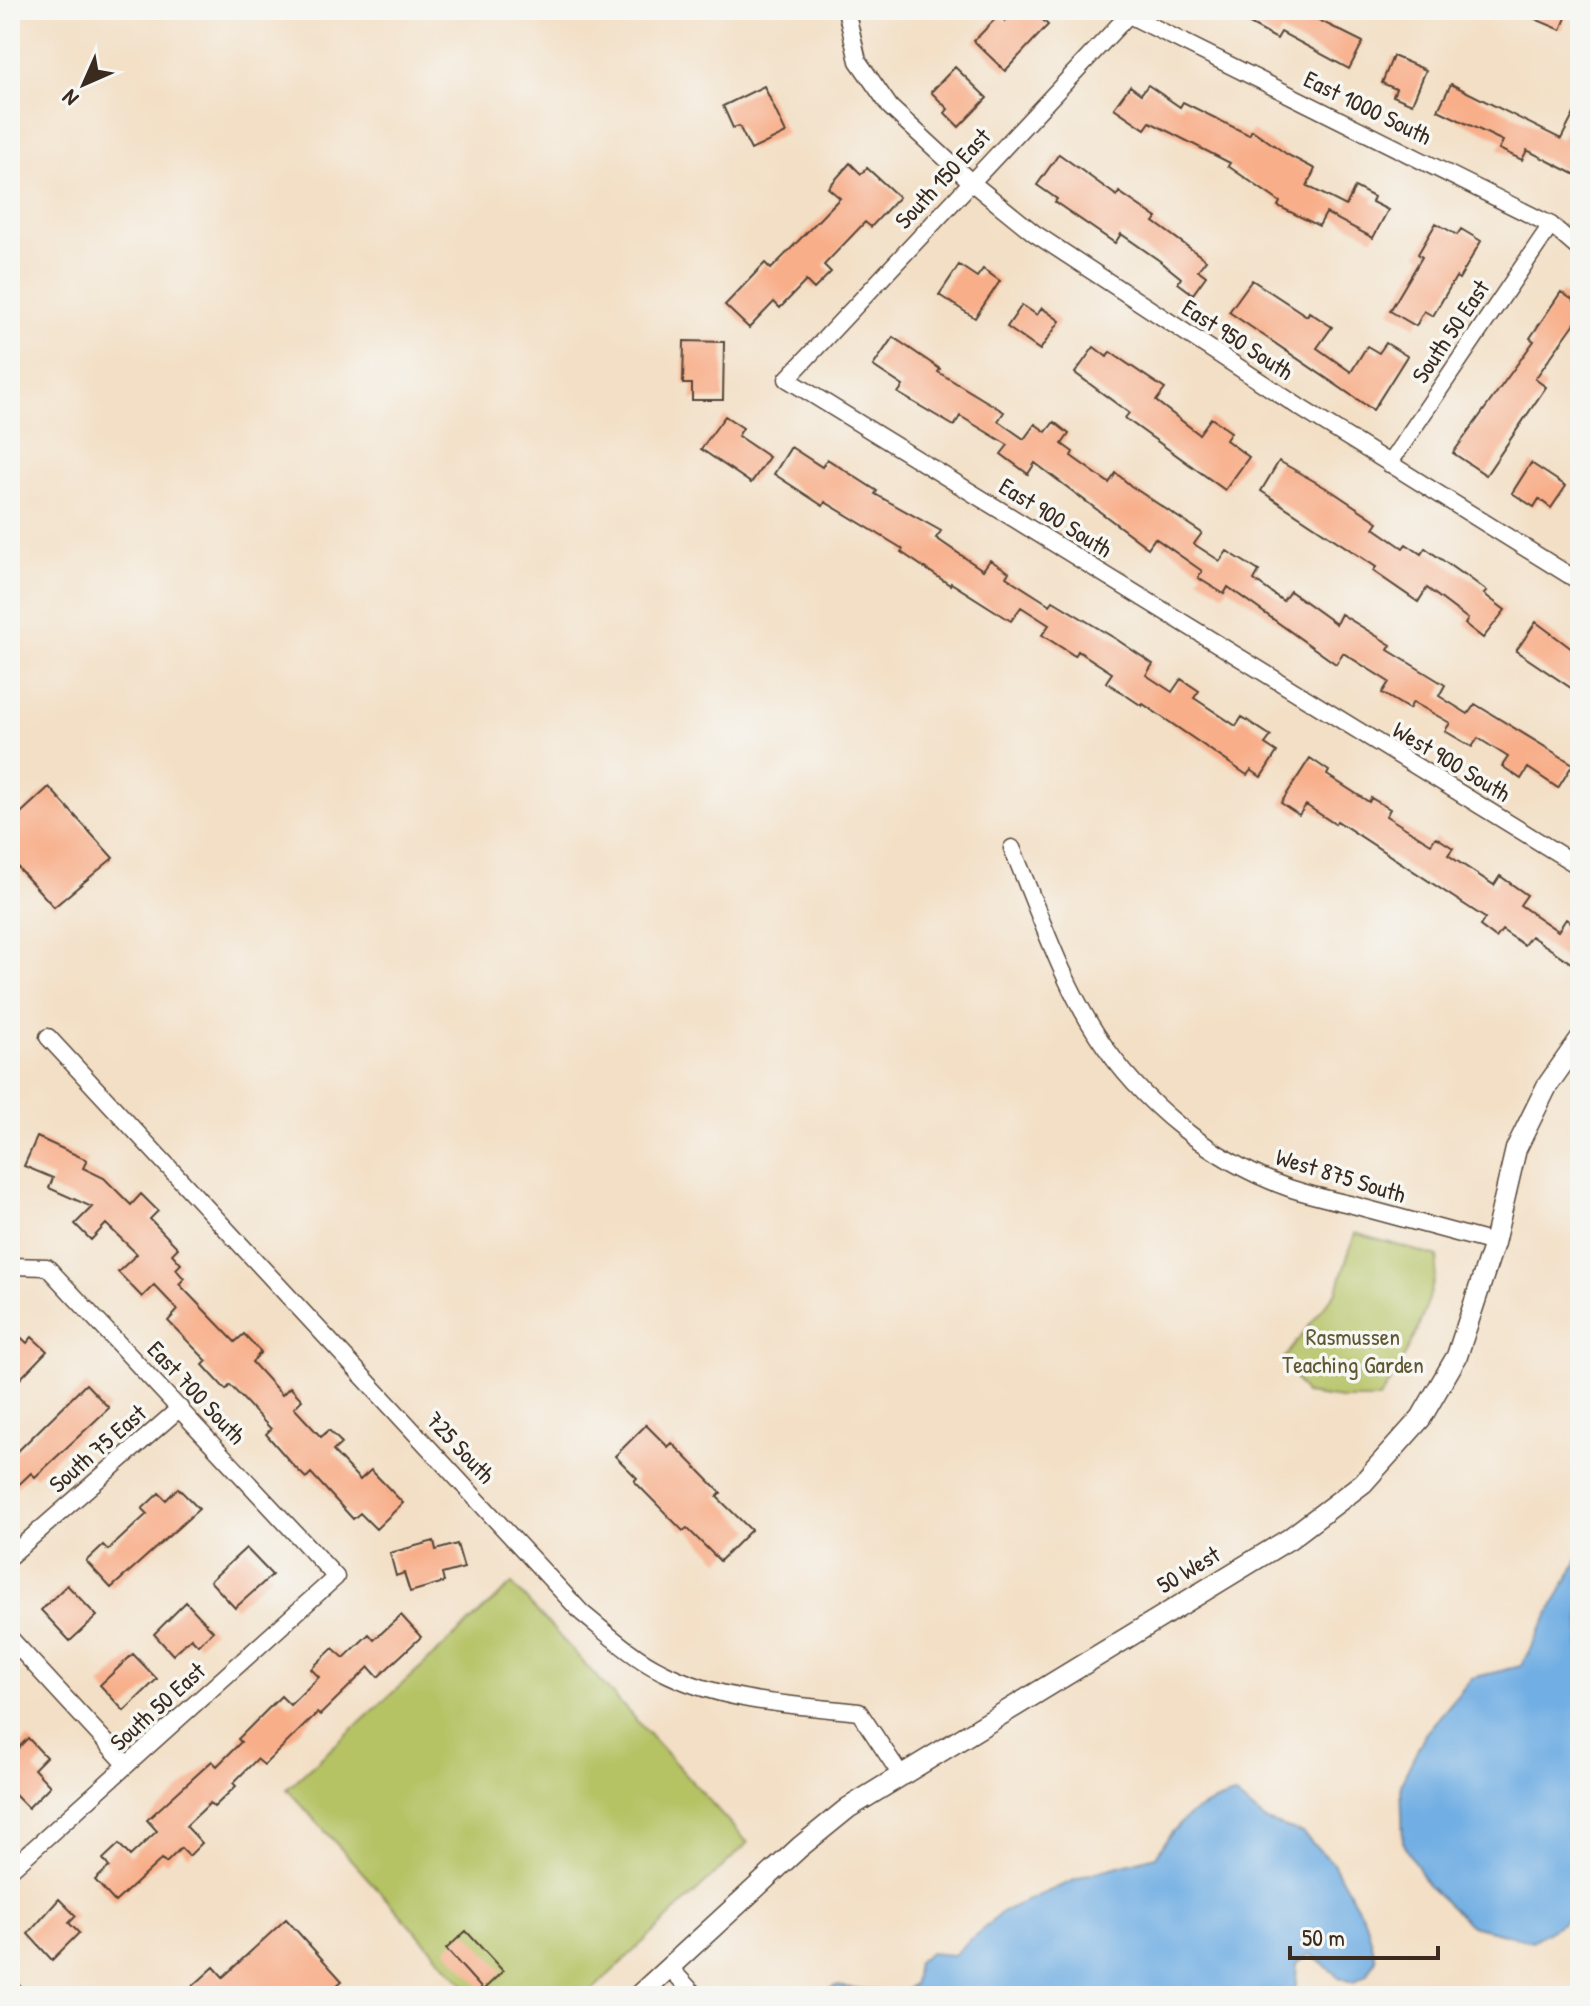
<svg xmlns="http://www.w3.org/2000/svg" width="1590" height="2006" font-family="'Patrick Hand',sans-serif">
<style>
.green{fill:#b5c365;stroke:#787642;stroke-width:2}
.water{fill:#71aee3;stroke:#566c80;stroke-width:2}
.building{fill:#f8ae89}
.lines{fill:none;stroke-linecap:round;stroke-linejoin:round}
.minor-casing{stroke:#574537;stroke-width:19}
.tertiary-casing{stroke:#574537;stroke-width:23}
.minor{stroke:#fff;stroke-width:16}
.tertiary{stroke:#fff;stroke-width:20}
.labels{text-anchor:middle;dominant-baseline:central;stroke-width:7;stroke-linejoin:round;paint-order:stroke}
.street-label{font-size:24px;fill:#3b2a1e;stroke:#f6f6f2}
.park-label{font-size:24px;fill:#605833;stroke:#f6f6f2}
</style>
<rect width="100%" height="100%" fill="#f6f6f2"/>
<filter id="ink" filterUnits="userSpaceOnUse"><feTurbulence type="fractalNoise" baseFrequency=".0125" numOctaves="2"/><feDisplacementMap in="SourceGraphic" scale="16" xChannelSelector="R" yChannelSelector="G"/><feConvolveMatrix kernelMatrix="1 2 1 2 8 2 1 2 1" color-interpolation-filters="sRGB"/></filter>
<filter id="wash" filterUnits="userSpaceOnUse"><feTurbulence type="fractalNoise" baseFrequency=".006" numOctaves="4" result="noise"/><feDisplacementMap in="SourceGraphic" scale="32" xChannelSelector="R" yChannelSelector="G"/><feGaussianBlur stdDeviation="1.8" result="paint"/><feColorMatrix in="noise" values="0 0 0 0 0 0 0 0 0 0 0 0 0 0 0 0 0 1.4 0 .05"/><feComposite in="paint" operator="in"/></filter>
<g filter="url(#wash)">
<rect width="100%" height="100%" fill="#f3dfc5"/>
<path class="green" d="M1355 1233 1438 1257C1432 1308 1407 1356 1379 1399H1341L1305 1394 1283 1359 1337 1290Z
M512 1584 748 1843 586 1996H474L287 1789Z"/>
<path class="water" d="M1580 1556V1912L1532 1941 1471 1926 1427 1885 1403 1842 1401 1783 1425 1734 1472 1678 1521 1666Z
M1234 1795 1266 1821 1302 1833 1333 1863 1367 1924 1376 1959 1368 1974 1354 1983 1339 1977 1310 1954 1297 1964 1295 1996H814L836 1986 902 1994 914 1983 917 1962 930 1953 953 1955 1003 1911 1086 1875 1156 1856C1178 1818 1194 1808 1234 1795Z"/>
<g id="blocks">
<path class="building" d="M1015 10H1033L1048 25 1005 71 974 41 999 15 1005 21Z
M1224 10H1299L1363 42 1349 69 1281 32 1277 39Z
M1514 10H1569L1561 30Z
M1393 56 1426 70 1412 104 1393 96 1396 89 1382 83Z
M955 67 987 98 959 127 945 113 948 109 931 92Z
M1451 84 1561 139 1580 102V177L1527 150 1522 160 1499 149 1503 141 1438 110Z
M1148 85 1180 107 1183 102 1249 135 1252 130 1288 155 1315 169 1307 186 1346 206 1355 187 1374 197 1372 202 1388 210 1373 238 1326 213 1319 226 1278 206 1280 202 1228 166 1230 163 1150 122 1145 129 1114 108 1130 86 1141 94Z
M764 86 786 133 751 150 739 126 733 128 723 106Z
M1059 154 1117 196 1119 192 1157 218 1154 222 1206 260 1198 270 1206 276 1193 294 1178 283 1181 278 1160 261 1121 234 1115 243 1055 202 1057 199 1037 185Z
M850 163 861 174 867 168 899 197 871 227 865 222 824 265 831 272 814 289 806 281 780 308 774 302 749 328 725 305 765 263 771 269 840 198 828 188Z
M1436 223 1457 235 1461 229 1481 241 1459 279 1456 277 1433 316 1424 311 1416 326 1390 311 1422 257 1418 254Z
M959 265 977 277 983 269 1000 281 975 318 939 295Z
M1252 280 1307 316 1309 312 1332 327 1317 348 1351 372 1367 346 1379 353 1386 343 1407 356 1373 410 1229 312Z
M1561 292 1580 305V316L1535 379 1546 387 1486 475 1453 453 1534 341 1530 338Z
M1022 305 1037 315 1042 308 1060 321 1040 350 1007 327Z
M893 337 940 369 938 372 1004 412 998 421 1024 439 1035 424 1046 432 1054 422 1069 434 1062 444 1073 452 1071 456 1109 483 1116 473 1131 486 1202 533 1194 544 1220 561 1227 551 1259 571 1254 580 1283 601 1290 591 1336 624 1341 614 1391 645 1388 650 1445 685 1439 696 1468 714 1475 704 1573 764 1558 788 1528 768 1521 779 1502 766 1508 757 1478 738 1472 747 1445 731 1450 723 1413 702 1409 709 1382 693 1389 682 1343 653 1336 664 1228 587 1224 594 1198 578 1202 571 1155 538 1148 548 1035 463 1028 474 1001 454 1008 445 960 416 954 426 898 393 903 386 873 366Z
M684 341 724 342 723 400H692V384H683Z
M1094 347 1107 357 1110 352 1165 389 1156 401 1199 434 1211 418 1231 432 1226 440 1249 457 1225 490 1125 418 1129 413 1075 373Z
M725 416 743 428 738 436 769 457 751 483 701 449Z
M791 447 822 467 827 459 877 491 875 494 941 531 936 538 983 570 990 560 1009 572 1006 577 1050 605 1053 601 1116 639 1153 664 1146 675 1172 692 1181 679 1199 691 1194 698 1236 726 1242 717 1271 736 1265 744 1277 752 1261 777 1251 770 1247 775 1143 704 1142 706 1106 682 1112 673 1078 651 1075 656 1042 635 1049 625 1021 607 1011 621 951 583 950 585 901 552 903 549 825 502 823 506 774 474Z
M1279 461 1333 492 1378 522 1374 528 1403 548 1406 544 1421 554 1425 548 1462 574 1463 573 1487 591 1484 594 1505 610 1483 638 1465 624 1468 619 1427 588 1418 602 1373 571 1376 567 1261 491Z
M1531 463 1566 486 1551 508 1539 499 1534 507 1512 493Z
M1536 622 1580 655V694L1516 651Z
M1310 758 1329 771 1327 775 1369 802 1371 798 1390 809 1386 816 1431 844 1436 837 1453 848 1448 855 1494 885 1500 876 1527 895 1520 905 1558 931 1566 919 1580 928V969L1531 936 1524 945 1502 930 1496 938 1480 926 1485 918 1337 821 1335 824 1306 805 1299 815 1281 803Z
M49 787 113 858 54 907 10 859V823Z
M37 1137 87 1160 83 1168 104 1178 131 1205 141 1194 158 1211 150 1219 178 1248 172 1254 181 1264 176 1269 184 1279 179 1284 235 1342 244 1334 261 1352 252 1362 282 1395 290 1387 302 1400 294 1408 321 1437 329 1430 342 1443 333 1451 360 1480 371 1470 403 1503 376 1529 360 1513 353 1519 311 1473 306 1478 292 1464 266 1434 271 1429 230 1385 226 1390 203 1365 207 1361 168 1321 178 1310 154 1285 142 1297 118 1272 137 1254 106 1224 91 1240 75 1224 92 1207 49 1188 53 1178 24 1166Z
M10 1327 27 1343 32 1337 47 1351 19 1380 10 1371Z
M86 1384 109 1408 35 1477 31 1473 10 1493V1459Z
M646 1425 668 1447 672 1443 721 1493 717 1497 751 1530 720 1561 687 1528 683 1531 634 1481 637 1478 615 1456Z
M178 1488 199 1509 111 1588 86 1561 103 1545 108 1550 147 1514 142 1509 159 1493 166 1500Z
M434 1541 436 1550 457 1544 464 1568 442 1574 444 1582 410 1592 404 1573 396 1576 390 1553Z
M246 1548 272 1575 235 1608 210 1581Z
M67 1585 97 1616 70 1641 41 1610Z
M186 1602 213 1631 198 1645 191 1638 173 1655 154 1634Z
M401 1615 421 1637 378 1677 369 1667 320 1715 317 1713 264 1765 257 1759 233 1783 236 1786 214 1807 210 1803 186 1826 202 1843 189 1856 181 1848 166 1863 162 1859 115 1902 95 1880 109 1867 103 1859 119 1844 130 1856 157 1831 147 1820 212 1761 217 1766 241 1742 238 1739 281 1696 290 1705 319 1677 311 1669 333 1648 344 1658 369 1634 374 1640Z
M133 1654 157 1679 124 1711 100 1685Z
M28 1738 46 1757 34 1769 50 1786 28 1808 10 1790V1756Z
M59 1899 76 1916 69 1923 79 1933 52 1960 28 1934Z
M286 1919 342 1981 324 1996H182L214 1967 223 1977Z
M466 1931 503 1971 483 1990 446 1949Z"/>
</g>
</g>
<g filter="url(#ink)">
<use href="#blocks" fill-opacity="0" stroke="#574537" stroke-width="2"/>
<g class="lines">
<g class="minor-casing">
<path id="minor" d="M846 10 858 61 890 107 971 182 1034 233 1299 407 1580 582
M1133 10 787 379 1580 867
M1129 15 1551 225 1580 250
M1389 464 1551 225
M1012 848C1038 909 1061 980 1097 1035 1141 1103 1212 1161 1289 1188 1310 1195 1332 1200 1353 1205 1400 1218 1447 1230 1494 1243
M48 1037 582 1613C607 1633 632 1657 661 1671 721 1702 793 1705 859 1712L901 1775
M10 1266 47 1267 336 1577 10 1870
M10 1556 180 1408
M10 1638 127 1765
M669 1967 696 1996
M10 1988 18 1996"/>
</g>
<g class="tertiary-casing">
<path id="tertiary" d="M638 1996 800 1847 848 1808 1289 1539 1363 1483 1421 1418 1457 1356 1494 1243 1516 1149 1547 1086 1580 1039"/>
</g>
<use href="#minor" class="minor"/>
<use href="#tertiary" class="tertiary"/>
</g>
</g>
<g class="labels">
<g class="street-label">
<text transform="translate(1368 107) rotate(26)">East 1000 South</text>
<text transform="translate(942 178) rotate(-47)">South 150 East</text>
<text transform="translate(1450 331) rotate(-56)">South 50 East</text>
<text transform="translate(1238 339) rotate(33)">East 950 South</text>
<text transform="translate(1056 517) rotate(32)">East 900 South</text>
<text transform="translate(1452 761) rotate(31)">West 900 South</text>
<text transform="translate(1341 1175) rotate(17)">West 875 South</text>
<text transform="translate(197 1392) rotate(47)">East 700 South</text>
<text transform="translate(461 1447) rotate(47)">725 South</text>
<text transform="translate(97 1448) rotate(-41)">South 75 East</text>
<text transform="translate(1188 1569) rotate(-31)">50 West</text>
<text transform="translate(157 1706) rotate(-42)">South 50 East</text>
</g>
<g class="park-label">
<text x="1353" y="1336">Rasmussen<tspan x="1353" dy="28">Teaching Garden</tspan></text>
</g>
</g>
<rect width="1590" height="2006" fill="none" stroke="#f6f6f2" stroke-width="40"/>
<g transform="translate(84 84) rotate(225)" stroke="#f6f6f2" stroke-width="6" paint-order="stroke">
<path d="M0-6L14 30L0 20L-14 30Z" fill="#3b2a1e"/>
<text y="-12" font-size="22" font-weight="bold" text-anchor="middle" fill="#3b2a1e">N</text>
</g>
<path d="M1290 1946v12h148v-12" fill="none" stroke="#3b2a1e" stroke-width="4"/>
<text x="1302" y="1946" font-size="24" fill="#3b2a1e" stroke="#f6f6f2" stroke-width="6" paint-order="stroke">50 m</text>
</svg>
